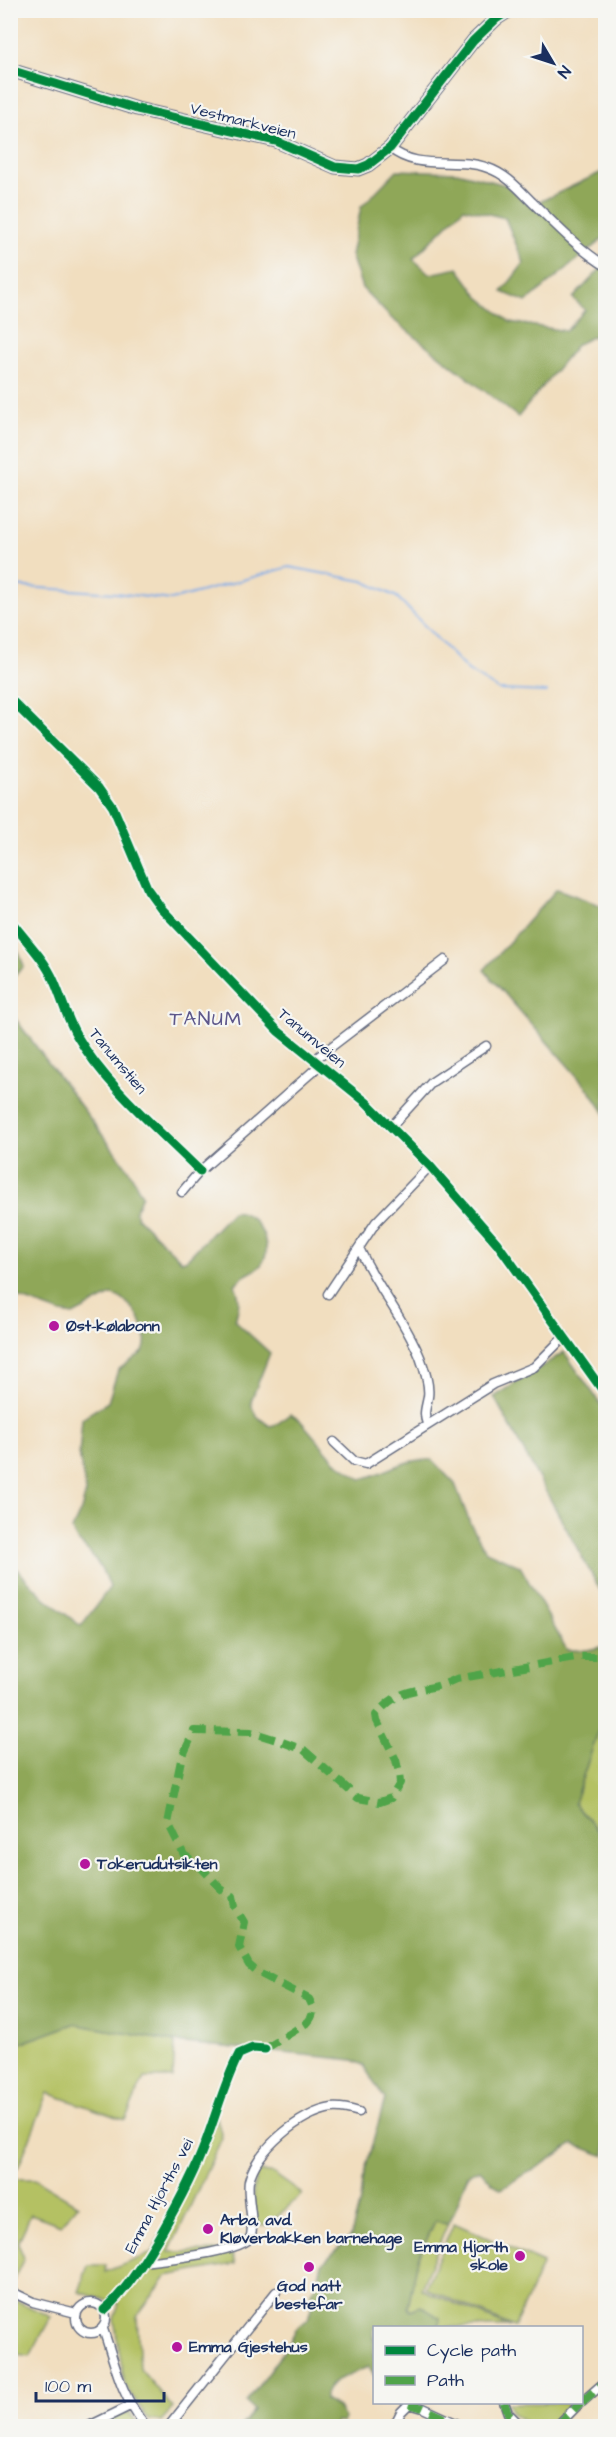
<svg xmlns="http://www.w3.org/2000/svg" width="616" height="2437" font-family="'Architects Daughter',sans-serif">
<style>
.green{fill:#b4c163;stroke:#687860;stroke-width:1.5}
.forest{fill:#8fa759;stroke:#556b5c;stroke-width:1.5}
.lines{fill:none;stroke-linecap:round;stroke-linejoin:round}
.stream{stroke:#7eace7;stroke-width:2}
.street-casing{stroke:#666c80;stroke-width:11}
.secondary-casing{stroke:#666c80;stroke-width:15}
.street{stroke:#fff;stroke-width:8}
.secondary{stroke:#fff;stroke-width:12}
.quiet{stroke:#4fa44a;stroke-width:8;stroke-dasharray:15 8;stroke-linecap:butt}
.cycleway-casing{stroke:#f6f6f2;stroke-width:13}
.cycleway{stroke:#00873e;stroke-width:9}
.poi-dot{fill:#b5179e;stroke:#f6f6f2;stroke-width:2}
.labels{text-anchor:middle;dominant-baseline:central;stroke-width:4.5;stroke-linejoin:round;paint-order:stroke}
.street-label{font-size:16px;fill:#1b2f5e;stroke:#f6f6f2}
.poi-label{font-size:16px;font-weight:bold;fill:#1b2f5e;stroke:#f6f6f2;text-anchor:start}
.quarter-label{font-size:20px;letter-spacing:1.5px;fill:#5d578b;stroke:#f6f6f2}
</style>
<rect width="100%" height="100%" fill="#f6f6f2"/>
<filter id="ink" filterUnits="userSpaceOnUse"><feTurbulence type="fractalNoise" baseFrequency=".0167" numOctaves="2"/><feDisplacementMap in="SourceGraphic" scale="12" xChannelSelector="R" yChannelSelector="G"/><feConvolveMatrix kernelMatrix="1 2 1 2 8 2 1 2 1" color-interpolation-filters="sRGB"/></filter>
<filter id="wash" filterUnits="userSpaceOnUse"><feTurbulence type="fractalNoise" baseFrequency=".008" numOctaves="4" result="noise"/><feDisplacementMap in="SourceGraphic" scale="24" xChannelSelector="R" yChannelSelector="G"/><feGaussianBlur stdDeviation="1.35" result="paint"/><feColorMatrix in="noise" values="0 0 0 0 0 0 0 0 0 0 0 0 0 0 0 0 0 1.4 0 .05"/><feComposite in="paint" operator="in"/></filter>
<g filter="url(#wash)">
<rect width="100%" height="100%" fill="#f1debf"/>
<path class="green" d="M605 1711V1838L574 1803Z
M74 2024 175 2042 173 2078H144L125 2120 48 2093 18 2168H11L10 2045H16Z
M217 2118 222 2138 169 2252 231 2251 235 2264 167 2276 137 2316 140 2369 173 2408 161 2421 149 2420 125 2386 114 2319 119 2304 79 2292 88 2265H106L105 2272 152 2253Z
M257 2171 274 2174 302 2194 268 2225 261 2226C248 2212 253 2189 257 2171Z
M10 2179H35L78 2205 61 2225 31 2214 18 2243 24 2258 13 2281H10Z
M435 2221 448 2223 421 2289 510 2327H439L430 2312 421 2306 410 2310 407 2307 418 2259Z
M454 2223 543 2263 514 2327 425 2288Z
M11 2298 51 2317 30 2356 11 2353Z
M508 2403H566L569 2410C565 2414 561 2421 556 2424 542 2433 510 2419 508 2403Z
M129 2413 140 2426H98L118 2415Z"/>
<path class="forest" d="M397 170 457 172 506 185 531 206 602 172 605 175V237L526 302 502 292 524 263 505 218 464 208 413 259 430 274 458 268 479 297 510 322 566 331 585 310 573 298 605 264V331L577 344 518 417 391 318 362 288 351 255 361 207Z
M557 889 605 907V1114L590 1091 484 970Z
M10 938 20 954 24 967 11 978Z
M11 1013 128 1169 142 1195 135 1212 137 1217 182 1261 187 1259 232 1212C240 1210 248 1215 254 1220 265 1233 273 1255 258 1268 249 1275 245 1272 235 1285 241 1298 239 1307 235 1321L270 1353 251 1401C252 1414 260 1419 270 1426L277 1424 290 1414 300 1420 335 1461 361 1479C385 1474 406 1457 432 1460L455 1484 470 1523 486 1551 520 1566 567 1650H587L605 1646V1711L574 1803 605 1839V2156L573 2144 532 2171C521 2173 513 2184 501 2189L492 2183 481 2170C480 2170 472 2172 471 2173 463 2177 458 2212 448 2223L435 2221 418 2259 408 2307 410 2310 421 2306 440 2318 439 2327 374 2328V2375L368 2367C354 2373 322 2382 325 2400L338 2408 344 2418 342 2423 336 2422 334 2426H241L254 2410 246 2403 288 2345 296 2329 308 2319 312 2304 311 2292 317 2284 322 2264 351 2236 360 2201 362 2181 385 2099 363 2065 353 2060 175 2042 74 2024 16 2045 11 2044V1563L45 1598 81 1626 110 1587C105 1575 99 1563 90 1553 82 1544 76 1542 72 1530L81 1510 86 1492 79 1455 82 1418 108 1402 118 1370 143 1352C152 1333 133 1298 111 1295L73 1315 61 1313 11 1295Z
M564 1352 605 1410V1599L494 1397Z"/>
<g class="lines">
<path class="stream" d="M10 586 116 593 171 600 289 567 363 581 397 597 468 671 499 690 547 692"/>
</g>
</g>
<g filter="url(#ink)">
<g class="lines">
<g class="street-casing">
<path id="street" d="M390 148C418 172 456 156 488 168 506 174 519 189 532 202 555 224 578 249 606 266
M10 699 99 787 113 807 148 890 161 908 278 1031 366 1102 430 1166 497 1243 606 1395
M14 925C28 943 45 960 54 981 62 999 67 1019 77 1036 106 1086 159 1130 200 1171
M314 1060 445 960
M392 1126 432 1082 486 1046
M182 1192 200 1171 320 1065
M359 1248C376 1286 404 1318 420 1357 424 1368 430 1384 428 1397 426 1408 423 1413 427 1424
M328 1294 376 1222 430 1166
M334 1442 354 1461 366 1464 493 1384 534 1367 565 1336
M142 2262C163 2260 237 2252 249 2239 257 2230 246 2197 249 2181 256 2150 301 2112 332 2108 341 2107 349 2109 359 2112
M10 2291 33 2302 76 2313
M76 2318a15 15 0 1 1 30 0a15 15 0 1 1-30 0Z
M104 2310C139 2281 190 2185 206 2141 217 2112 225 2081 239 2054L253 2048 265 2049
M103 2329C116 2367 120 2393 145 2426
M504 2402 508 2413 521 2426
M582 2402 606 2381
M89 2426 130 2406
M169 2426 276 2292
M394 2426 401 2412 409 2404 423 2408 462 2426
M557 2426 581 2402"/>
</g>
<g class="secondary-casing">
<path id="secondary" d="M10 70 137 109 276 141 335 167 358 169 368 165 390 148 473 41 496 19 510 10"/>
</g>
<use href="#street" class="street"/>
<use href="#secondary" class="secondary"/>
<path class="quiet" d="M265 2049 308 2022C315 2014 314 2008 309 1999L257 1972 249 1965 239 1947 244 1922 235 1907 233 1896 221 1889 199 1865 184 1855 168 1823 181 1760 194 1731 251 1732 277 1740 304 1750 358 1798 380 1802 391 1798 400 1783 399 1773 396 1760 377 1721 376 1715C403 1682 423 1695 456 1679L581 1657H606
M504 2402 508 2413 521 2426
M582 2402 606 2381
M409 2404 423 2408 462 2426
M557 2426 581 2402"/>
<g class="cycleway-casing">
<path id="cycleway" d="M10 70 137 109 276 141 335 167 358 169 368 165 390 148 473 41 496 19 510 10
M10 699 99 787 113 807 148 890 161 908 278 1031 366 1102 430 1166 497 1243 606 1395
M14 925C28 943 45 960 54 981 62 999 67 1019 77 1036 106 1086 159 1130 200 1171
M104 2310C139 2281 190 2185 206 2141 217 2112 225 2081 239 2054L253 2048 265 2049"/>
</g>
<use href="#cycleway" class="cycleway"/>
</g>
</g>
<g class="poi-dot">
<circle cx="54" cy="1326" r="6"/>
<circle cx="85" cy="1864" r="6"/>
<circle cx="208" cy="2229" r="6"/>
<circle cx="520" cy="2256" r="6"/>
<circle cx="309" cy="2267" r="6"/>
<circle cx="177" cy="2347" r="6"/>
</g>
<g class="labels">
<g class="street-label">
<text transform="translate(243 121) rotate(14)">Vestmarkveien</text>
<text transform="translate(312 1038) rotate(40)">Tanumveien</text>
<text transform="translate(118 1061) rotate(50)">Tanumstien</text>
<text transform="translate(159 2196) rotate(-62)">Emma Hjorths vei</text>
</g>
<g class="poi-label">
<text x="66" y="1326">Øst-kølabonn</text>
<text x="97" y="1864">Tokerudutsikten</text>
<text x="220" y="2220">Arba, avd.<tspan x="220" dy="18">Kløverbakken barnehage</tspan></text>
<text x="508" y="2247" text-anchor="end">Emma Hjorth<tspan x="508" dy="18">skole</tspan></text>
<text x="309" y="2286" text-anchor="middle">God natt<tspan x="309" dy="18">bestefar</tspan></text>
<text x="189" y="2347">Emma Gjestehus</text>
</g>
<g class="quarter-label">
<text x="206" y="1019">TANUM</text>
</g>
</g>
<rect width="616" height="2437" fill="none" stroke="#f6f6f2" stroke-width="36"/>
<rect x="373" y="2326" width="210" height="78" fill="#f6f6f2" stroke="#9ea6b7" stroke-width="1.5"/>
<rect x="385" y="2346" width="30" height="9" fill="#00873e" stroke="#9ea6b7" stroke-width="1.5"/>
<text x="427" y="2356" font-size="18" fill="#1b2f5e">Cycle path</text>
<rect x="385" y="2376" width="30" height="9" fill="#4fa44a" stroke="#9ea6b7" stroke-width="1.5"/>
<text x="427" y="2386" font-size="18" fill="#1b2f5e">Path</text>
<g transform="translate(553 63) rotate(129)" stroke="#f6f6f2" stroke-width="4.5" paint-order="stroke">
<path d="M0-4.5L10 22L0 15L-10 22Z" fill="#1b2f5e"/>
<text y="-9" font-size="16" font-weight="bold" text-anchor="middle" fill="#1b2f5e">N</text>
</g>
<path d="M36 2392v9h128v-9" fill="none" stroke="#1b2f5e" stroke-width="3"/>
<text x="45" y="2392" font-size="18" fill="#1b2f5e" stroke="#f6f6f2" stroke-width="4.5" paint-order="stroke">100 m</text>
</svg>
